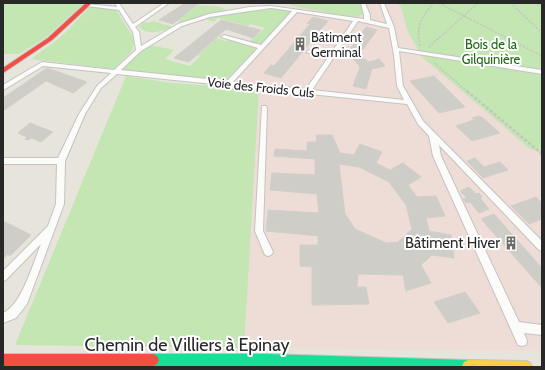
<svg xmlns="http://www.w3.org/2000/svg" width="545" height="370" font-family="Cabin,sans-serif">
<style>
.medical{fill:#eedcd7}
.green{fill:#c3e6b2}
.building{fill:#cfcdc8;stroke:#d2cfc8;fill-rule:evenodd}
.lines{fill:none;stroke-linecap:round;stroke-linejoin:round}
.lane-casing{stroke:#c4c3c2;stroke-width:2}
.fast-casing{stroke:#c4c3c2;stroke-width:2}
.slow-casing{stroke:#c4c3c2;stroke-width:2}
.jam-casing{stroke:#c4c3c2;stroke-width:2}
.path-far1{stroke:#c5c4c3;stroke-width:1.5;stroke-dasharray:2 1.5;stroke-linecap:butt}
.path{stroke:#c5c4c3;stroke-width:2.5;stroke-dasharray:3 2;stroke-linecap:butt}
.lane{fill:#fbfbfa;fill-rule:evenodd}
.fast{fill:#16e098;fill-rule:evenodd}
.slow{fill:#ffcf43;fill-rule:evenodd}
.jam{fill:#f24e42;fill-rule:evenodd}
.labels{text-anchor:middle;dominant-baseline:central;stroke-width:4;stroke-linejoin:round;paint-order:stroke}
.far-poi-label{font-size:13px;fill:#282828;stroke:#fff;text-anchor:start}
.far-park-label{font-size:13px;fill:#1d6814;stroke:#fff}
.far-street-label{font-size:13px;fill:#282828;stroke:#fff}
.poi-label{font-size:15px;fill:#282828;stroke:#fff;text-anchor:end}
.near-street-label{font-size:18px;fill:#282828;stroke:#fff}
</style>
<rect width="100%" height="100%" fill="#e7e4dc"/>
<path class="medical" d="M274 3H542V351L244 348 259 89 256 84 238 82 235 77 298 9Z"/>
<path class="green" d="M3 3H84L45 38 19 54H3Z
M292 3H361L364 14 354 18 290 5Z
M397 3H542V153L529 148 422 57 408 32 401 7Z
M198 5C207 7 219 4 226 10L214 12 182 23 178 22 181 18Z
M90 7 116 10 135 40 131 52 114 69 31 59 62 36Z
M249 10C259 10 284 7 291 13L263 44 249 42 265 28 250 24 248 26 218 18 214 22 205 19Z
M152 21 174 27C164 30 148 37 139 27L143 22 149 23Z
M217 38 225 41 232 40 255 47 256 49 227 79 213 80 119 70 150 45 174 50 165 59 190 66 200 56 198 55Z
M126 76 172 83 259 89 244 348 15 345Z"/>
<path class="building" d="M185 3H199L173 24 159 20Z
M313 17 328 21 281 78 264 73 271 65 274 66 310 24 307 23Z
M221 20 261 30 253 38 226 29 189 62 174 58Z
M366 27 377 30 361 52 350 49Z
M358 55 369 62 379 59 385 66 372 69 366 89 353 86 360 67 352 57Z
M47 68 87 82 73 93 46 81 3 111V98Z
M434 76 465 107 439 113 410 81Z
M479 116 483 118 500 133 472 141 456 126 474 120 472 118Z
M30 123 53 132 41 142 31 138 28 140 25 139 27 137 18 133Z
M316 135H332L340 153 354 155 360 144 382 152 376 163 390 170 403 163 421 177 408 185 417 197 436 196 445 216 426 218 429 231 451 235 454 258 432 255 421 265 431 283 406 291 403 275 358 274 357 287H366L369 304 312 305V267L300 266V245H318V236L266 231 268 210 319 213 317 194 270 190 272 173 315 175V159L274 156 275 149 307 151V142H317ZM339 164 359 167 389 182 406 205 412 229 398 242 386 243 355 229 345 214Z
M475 158 484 167 500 162 508 170 483 178 467 161Z
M469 187 476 194 479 193 482 197 480 198 489 209 479 213 470 202 466 203 463 199 467 198 460 191Z
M536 197 542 203V219L529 224 511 206Z
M494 214 542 268V288L481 219Z
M3 221 31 235 10 256 8 254 3 259Z
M465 292 480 313 448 323 434 302Z"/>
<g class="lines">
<g class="lane-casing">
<path id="lane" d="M115 3H119L133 24 164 3H169L135 27 139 32 141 46 178 24 209 14 250 7 271 6 364 19V15L361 3H365L370 15V20L387 24 380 3H384L394 27 398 48 542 70V74L399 51 403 86 423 121 542 241V251L539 250 439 145 441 156 519 322 542 325V335L524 333 527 341 526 345 522 346 518 345 433 156 429 136 418 124 407 104 117 74 101 88 85 114 65 161 64 204 27 304 16 318 3 323V313C22 305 33 263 41 244L6 280 3 281V271L48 226 56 204 57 164H3V158H58L79 114 97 86 111 73 43 66 5 89 3 90V85L42 62 114 70 136 50 133 32 119 10 87 6 85 5 87 4 117 7ZM271 8 292 11 261 45 224 35 221 37 258 48 227 81 121 70 141 51 182 26 210 17 250 11ZM297 12 353 21 329 56 309 50 306 52 327 59 306 89 233 82ZM358 21 389 28 394 55 397 86 404 100 312 90Z
M262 106H266L267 108 263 231 273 252 271 255 268 256 265 255 255 231Z"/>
</g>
<g class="fast-casing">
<path id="fast" d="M153 354H265L468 360 472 362 474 366H153L149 364 147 360 149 356Z"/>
</g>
<g class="slow-casing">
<path id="slow" d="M468 360 526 361 530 363 532 367H462L464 362Z"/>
</g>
<g class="jam-casing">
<path id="jam" d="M86 3H92L52 40 3 73V68L48 38Z
M3 354H153L157 356 159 360 157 364 153 366H3Z"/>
</g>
<path class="path-far1" d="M439 3 542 56
M511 3 542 33
M535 3 542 6
M420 46C416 28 421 16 434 3
M429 47 478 3
M434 63 468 92"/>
<path class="path" d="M467 91 542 154"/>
<use href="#lane" class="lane"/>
<use href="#fast" class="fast"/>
<use href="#slow" class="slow"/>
<use href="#jam" class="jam"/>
</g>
<defs>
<g id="building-bare" transform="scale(1.08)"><path d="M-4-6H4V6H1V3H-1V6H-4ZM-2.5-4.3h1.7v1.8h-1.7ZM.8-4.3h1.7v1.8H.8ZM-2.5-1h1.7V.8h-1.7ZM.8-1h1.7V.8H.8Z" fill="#6b6a67" stroke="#fff" stroke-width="2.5" paint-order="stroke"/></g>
</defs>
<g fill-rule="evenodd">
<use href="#building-bare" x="300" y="44"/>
<use href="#building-bare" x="511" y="243"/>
</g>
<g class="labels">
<g class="far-poi-label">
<text x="311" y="37">Bâtiment<tspan x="311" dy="15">Germinal</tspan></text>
</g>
<g class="far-park-label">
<text x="491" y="44">Bois de la<tspan x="491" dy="15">Gilquinière</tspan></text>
</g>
<g class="far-street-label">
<text transform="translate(261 87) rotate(6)">Voie des Froids Culs</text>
</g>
<g class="poi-label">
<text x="500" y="243">Bâtiment Hiver</text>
</g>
<g class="near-street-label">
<text x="187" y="345">Chemin de Villiers à Epinay</text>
</g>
</g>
<rect width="545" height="370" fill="none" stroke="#282828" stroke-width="8"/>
</svg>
